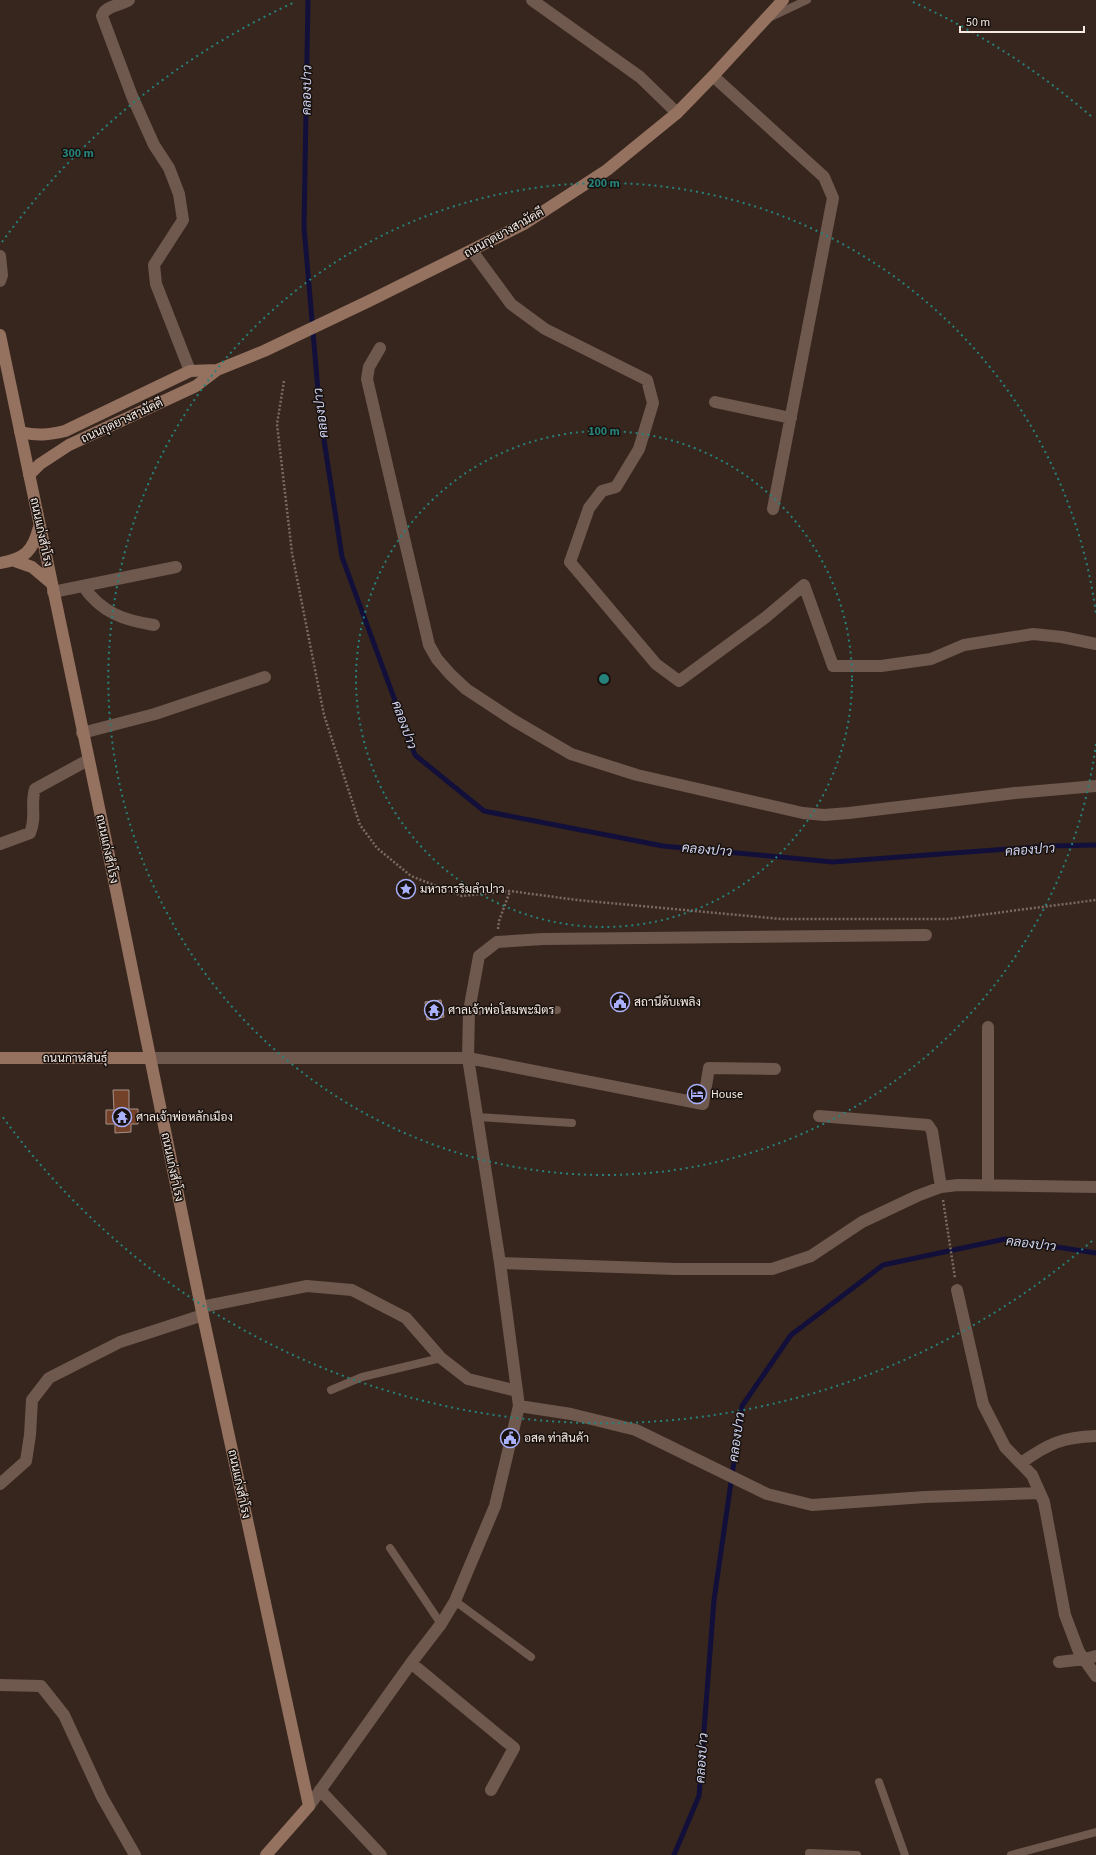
<svg xmlns="http://www.w3.org/2000/svg" width="1096" height="1855" font-family="'Source Sans 3',Sarabun,sans-serif">
<style>
.lines{fill:none;stroke-linecap:round;stroke-linejoin:round}
.stream{stroke:#12103a;stroke-width:5}
.building{fill:#724128;stroke:#a79288}
.path{stroke:#7a6a63;stroke-width:2.5;stroke-dasharray:2 2;stroke-linecap:butt}
.lane{stroke:#6f584d;stroke-width:8}
.street{stroke:#6f584d;stroke-width:12}
.secondary{stroke:#95715f;stroke-width:12}
.ring{fill:none;stroke:#26827a;stroke-width:2;stroke-dasharray:2 4}
.labels{text-anchor:middle;dominant-baseline:central;stroke-width:3;stroke-linejoin:round;paint-order:stroke}
.street-label{font-size:12px;fill:#f5e9e3;stroke:#18110d}
.poi-label{font-size:12px;fill:#f5e9e3;stroke:#18110d;text-anchor:start}
.water-label{font-size:13px;font-style:italic;fill:#d1d6f5;stroke:#18110d}
.centre{fill:#26827a;stroke:#18110d;stroke-width:2}
.ring-label{font-size:12px;text-anchor:middle;font-weight:bold;fill:#26827a;stroke:#18110d;stroke-width:3;stroke-linejoin:round;paint-order:stroke}
</style>
<rect width="100%" height="100%" fill="#37261e"/>
<g class="lines">
<path class="stream" d="M308 0 304 227 320 414 342 557 415 755 484 811 663 846 833 862 1050 846 1096 845
M674 1855 699 1796 714 1600 742 1406 791 1335 883 1265 1005 1239 1096 1253"/>
</g>
<path class="building" d="M441 1000 444 1017 427 1020 425 1002Z
M113 1090H129V1109H138V1124H131V1132L115 1133V1124H106V1110H114Z"/>
<g class="lines">
<path class="path" d="M284 381 277 424 292 553 324 715 360 825 377 848 411 876 462 896 510 891 577 900 781 919H949L1096 900
M498 929 499 921 510 891
M943 1200 955 1278"/>
<path class="lane" d="M769 18 807 0
M469 1011 557 1010
M477 1117 572 1123
M331 1390 362 1377 441 1358
M390 1548 441 1624
M455 1601 531 1657
M879 1782 905 1855
M809 1853 857 1855
M1011 1855 1096 1832"/>
<path class="street" d="M129 0C121 6 105 5 102 16L132 96 154 145 169 168 179 194 183 220 154 265 156 284 190 371
M532 0 640 77 677 113
M713 76 824 177 833 198 773 509
M472 251 511 304 545 329 647 380 653 403 639 449 616 487 602 491 589 508 570 562 656 664 679 681 766 617 804 585 833 666H881L931 659 964 645 1033 634 1062 637 1096 644
M0 256 2 275 0 281
M380 348 369 367 367 379 429 645 437 659 450 674 466 689 513 720 571 754 637 775 803 813 824 815 849 813 1015 793 1096 786
M715 402 791 418
M83 586C102 613 123 620 154 625
M53 592 176 567
M82 733 155 714 265 677
M0 844 30 833C37 817 30 805 35 789L88 760
M988 1027V1185
M149 1058H468L703 1104 709 1068 775 1069
M819 1116 928 1125 932 1131 941 1187
M500 1263 676 1269H772L811 1256 862 1222 917 1196 941 1187 958 1185 1096 1187
M957 1290 983 1404 1005 1447 1032 1475 1044 1502 1065 1615 1079 1652 1096 1676
M201 1307 307 1286 352 1290 406 1318 441 1358 468 1379 517 1391
M519 1406 571 1414 636 1430 767 1494 812 1505 925 1497 1040 1493
M1021 1463C1048 1444 1062 1437 1096 1436
M0 1484 26 1461 30 1435 32 1400 49 1378 120 1342 203 1315
M1059 1662 1085 1659 1096 1656
M411 1663 514 1748 491 1790
M0 1685 41 1686 64 1715 102 1797 135 1855
M320 1790 381 1855
M309 1806 411 1663 441 1624 455 1601 495 1506 519 1406 500 1263 468 1058 469 1011 479 956 497 942 543 939 926 935"/>
<path class="secondary" d="M0 335 107 846 201 1307 309 1806 266 1855
M20 432C37 436 49 435 65 431L190 371 217 370
M29 475 40 464 69 445 196 386 217 370 264 351 369 301 524 224 607 170 677 113 713 76 783 0
M15 561 32 567 51 583
M0 563C25 559 33 551 39 527
M0 1058H149"/>
</g>
<g class="ring">
<circle cx="604" cy="679" r="248"/>
<path d="M1096 744A496 496 0 1 1 1096 614"/>
<path d="M1092 1241A744 744 0 0 1 2 1116M2 242A744 744 0 0 1 295 2M913 2A744 744 0 0 1 1092 117"/>
</g>
<defs>
<g id="sight-ring" transform="scale(1)"><circle r="9.5" fill="#18110d" stroke="#a9b0fc" stroke-width="1.5"/><path d="M0-6L1.8-2.2L6-1.7L2.9 1.2L3.7 5.4L0 3.3L-3.7 5.4L-2.9 1.2L-6-1.7L-1.8-2.2Z" fill="#a9b0fc"/></g>
<g id="civic-ring" transform="scale(1)"><circle r="9.5" fill="#18110d" stroke="#a9b0fc" stroke-width="1.5"/><path d="M-.6-6.5H3V-4.5H.6V-3L4-1V1h2V6H-6V1h2V-1L-.6-3ZM-1.2 2.5V6h2.4V2.5Z" fill="#a9b0fc"/></g>
<g id="temple-ring" transform="scale(1)"><circle r="9.5" fill="#18110d" stroke="#a9b0fc" stroke-width="1.5"/><path d="M0-6L5-2H3V0L6.5 2.5H4V6H1.5V3h-3V6H-4V2.5H-6.5L-3 0V-2H-5Z" fill="#a9b0fc"/></g>
<g id="hotel-ring" transform="scale(1)"><circle r="9.5" fill="#18110d" stroke="#a9b0fc" stroke-width="1.5"/><path d="M-6-4.5h1.5V1H6V5H4.5V3h-9V5H-6ZM-4 0a1.8 1.8 0 1 1 3.6 0ZM.5 0V-2.5h3Q6-2.5 6 0Z" fill="#a9b0fc"/></g>
</defs>
<g fill-rule="evenodd">
<use href="#sight-ring" x="406" y="889"/>
<use href="#civic-ring" x="620" y="1002"/>
<use href="#temple-ring" x="434" y="1010"/>
<use href="#hotel-ring" x="697" y="1094"/>
<use href="#temple-ring" x="122" y="1117"/>
<use href="#civic-ring" x="510" y="1438"/>
</g>
<g class="labels">
<g class="street-label">
<text transform="translate(504 233) rotate(-29)">ถนนกุดยางสามัคคี</text>
<text transform="translate(122 421) rotate(-25)">ถนนกุดยางสามัคคี</text>
<text transform="translate(41 532) rotate(78)">ถนนแก่งสำโรง</text>
<text transform="translate(107 849) rotate(78)">ถนนแก่งสำโรง</text>
<text x="75" y="1058">ถนนกาฬสินธุ์</text>
<text transform="translate(172 1167) rotate(78)">ถนนแก่งสำโรง</text>
<text transform="translate(239 1484) rotate(78)">ถนนแก่งสำโรง</text>
</g>
<g class="poi-label">
<text x="420" y="889">มหาธารริมลำปาว</text>
<text x="634" y="1002">สถานีดับเพลิง</text>
<text x="448" y="1010">ศาลเจ้าพ่อโสมพะมิตร</text>
<text x="711" y="1094">House</text>
<text x="136" y="1117">ศาลเจ้าพ่อหลักเมือง</text>
<text x="524" y="1438">อสค ท่าสินค้า</text>
</g>
<g class="water-label">
<text transform="translate(307 90) rotate(-89)">คลองปาว</text>
<text transform="translate(321 413) rotate(-97)">คลองปาว</text>
<text transform="translate(404 725) rotate(70)">คลองปาว</text>
<text transform="translate(707 850) rotate(5)">คลองปาว</text>
<text transform="translate(1030 850) rotate(-4)">คลองปาว</text>
<text transform="translate(1031 1244) rotate(7)">คลองปาว</text>
<text transform="translate(737 1437) rotate(-82)">คลองปาว</text>
<text transform="translate(702 1758) rotate(-86)">คลองปาว</text>
</g>
</g>
<circle cx="604" cy="679" r="6" class="centre"/>
<g class="ring-label">
<text x="78" y="157">300 m</text>
<text x="604" y="187">200 m</text>
<text x="604" y="435">100 m</text>
</g>
<path d="M960 26v6h124v-6" fill="none" stroke="#f5e9e3" stroke-width="2"/>
<text x="966" y="26" font-size="12" fill="#f5e9e3" stroke="#18110d" stroke-width="3" paint-order="stroke">50 m</text>
</svg>
